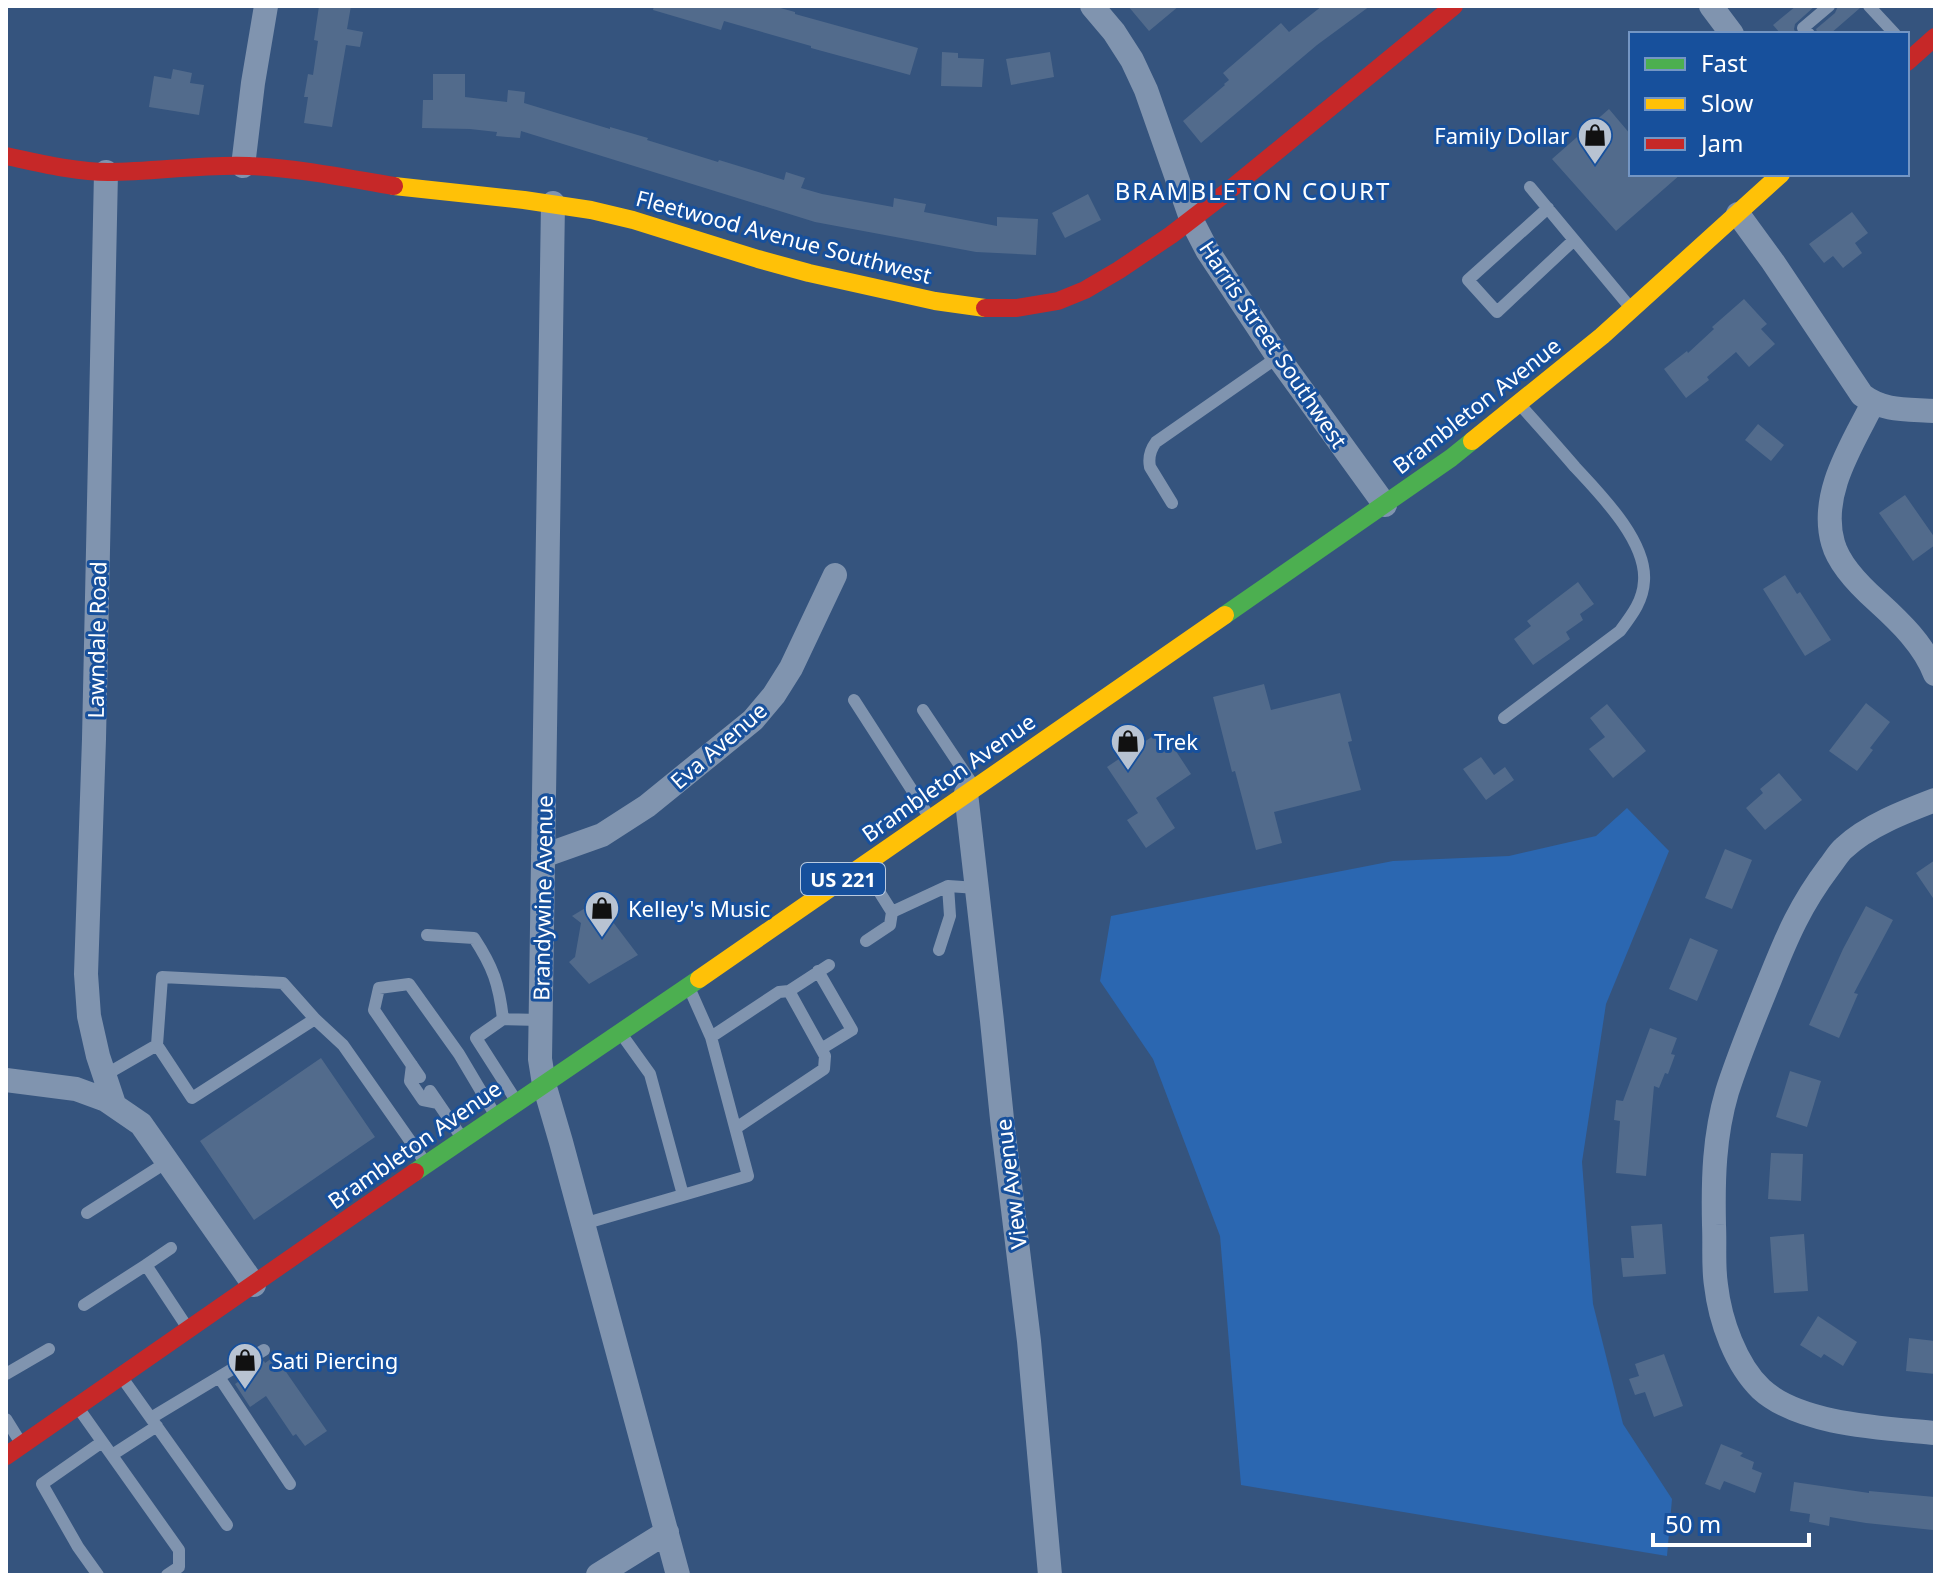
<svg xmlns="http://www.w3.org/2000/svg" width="1941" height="1581" font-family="'Noto Sans',sans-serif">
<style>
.green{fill:#2b67b1}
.building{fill:#526b8c}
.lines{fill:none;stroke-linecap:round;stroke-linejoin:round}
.lane{stroke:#8094af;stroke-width:12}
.street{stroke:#8094af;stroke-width:24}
.fast{stroke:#4caf50;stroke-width:18}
.slow{stroke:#ffc107;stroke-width:18}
.jam{stroke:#c62828;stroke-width:18}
.labels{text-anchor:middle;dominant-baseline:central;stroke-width:6;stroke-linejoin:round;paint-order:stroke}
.shield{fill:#17509c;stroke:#b9cae1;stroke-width:2}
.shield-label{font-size:20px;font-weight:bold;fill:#fff}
.poi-label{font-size:22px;fill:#fff;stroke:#17509c;text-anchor:start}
.street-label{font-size:22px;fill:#fff;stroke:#17509c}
.neighbourhood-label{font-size:24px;letter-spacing:2px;fill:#fff;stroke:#17509c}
</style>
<rect width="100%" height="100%" fill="#35547e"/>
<path class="green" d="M1627 808 1669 851 1606 1004 1582 1162 1593 1304 1623 1424 1672 1499 1667 1556 1241 1485 1220 1236 1153 1059 1100 981 1111 916 1393 861 1509 856 1596 836Z"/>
<path class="building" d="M319 6H351L347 29 363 32 360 47 346 45 332 127 304 123 308 97H304L308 74 313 75 318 41 314 40Z
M654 6H773L795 12V14L918 48 910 75 811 48V46L724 21 721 30 653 10Z
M1128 6H1179L1149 31Z
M1322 6H1370L1317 45 1201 143 1183 121 1225 85 1224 84 1229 80 1223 73 1281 23 1289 32Z
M1796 6H1815L1795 24 1794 29 1796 34H1781L1773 25Z
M1838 6H1860V8L1830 34H1818L1816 29 1835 13Z
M942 52 958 53V58L984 59 982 87 941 86Z
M1050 52 1054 77 1011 85 1006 59Z
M173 69 192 73 190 83 204 85 199 115 149 107 154 76 171 79Z
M433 74H465V97L507 102 508 90 525 92 524 103 610 129V127L648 138 647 140 718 162 719 160 784 180 786 172 805 178 801 188 822 194 893 207 894 198 926 204 924 212 997 226V217L1038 219 1036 255 976 252 815 222 521 131 520 138 496 136 497 132 470 129 422 128 423 100H433Z
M1609 109 1631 135V174H1681L1616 231 1552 159Z
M1088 194 1101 220 1065 238 1052 213Z
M1852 212 1868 233 1855 243 1862 253 1843 268 1833 256 1824 263 1809 244Z
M1744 299 1767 324 1761 329 1775 344 1749 367 1736 352 1707 377 1709 380 1686 398 1664 369 1687 351 1688 353 1714 329 1712 327Z
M1758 424 1784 445 1771 461 1745 440Z
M1905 495 1935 538V545L1913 561 1879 513Z
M1785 575 1797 594 1800 592 1831 640 1805 656 1763 589Z
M1578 582 1594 604 1580 614 1583 620 1566 632 1570 639 1533 665 1514 639 1531 626 1527 621Z
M1264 684 1271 710 1340 693 1352 741 1348 742 1361 790 1274 812 1282 843 1256 850 1235 771 1232 772 1213 697Z
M1866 703 1890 722 1870 748 1873 750 1857 771 1829 751Z
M1607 704 1646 751 1613 778 1589 749 1605 737 1590 718Z
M1162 730 1191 774 1156 798 1175 828 1146 848 1127 820 1138 813 1107 767Z
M1481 757 1494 775 1505 767 1514 780 1486 800 1463 769Z
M1779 773 1802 800 1765 830 1746 808 1763 793 1760 789Z
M1725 849 1752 860 1732 909 1705 898Z
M1935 860V901L1916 873Z
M597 901 638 955 589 984 569 962 575 957 581 923 572 916Z
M1866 906 1893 920 1854 993 1858 994 1839 1038 1809 1025 1843 949Z
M1690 938 1718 950 1697 1001 1669 989Z
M1650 1028 1677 1038 1671 1054 1675 1055 1668 1074 1665 1073 1659 1088 1654 1086 1646 1176 1616 1173 1620 1121 1614 1120 1616 1100 1623 1101Z
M321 1058 375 1137 254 1220 200 1141Z
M1790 1071 1821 1081 1807 1127 1776 1117Z
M1771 1153 1803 1154 1801 1201 1768 1199Z
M1662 1224 1666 1274 1623 1277 1621 1258H1634L1631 1226Z
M1804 1234 1808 1291 1774 1293 1770 1237Z
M1818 1316 1857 1342 1843 1366 1824 1354 1821 1358 1800 1345Z
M1909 1338 1935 1341V1374L1906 1371Z
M1664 1354 1683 1406 1654 1417 1645 1392 1635 1395 1629 1379 1639 1376 1635 1364Z
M275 1356 327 1431 305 1446 296 1434 293 1436 266 1396 250 1407 235 1384 244 1378 241 1375 245 1372 264 1361 265 1363Z
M1721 1444 1743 1453 1740 1456 1754 1462 1752 1469 1762 1473 1755 1493 1724 1481 1720 1490 1705 1484Z
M1794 1482 1869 1493V1491L1935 1497 1933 1530 1866 1523 1830 1517 1829 1526 1809 1522 1810 1514 1790 1511Z"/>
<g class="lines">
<path class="lane" d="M1869 6 1895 34
M1809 34 1803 28 1829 6
M1530 187 1629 306
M1548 208 1468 280 1497 312 1574 240
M1172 503 1150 467C1148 457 1150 450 1156 442L1278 357
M854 700 928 815
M923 710 973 785
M1504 718 1620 631C1632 615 1643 601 1644 581 1647 541 1600 494 1575 467 1558 447 1540 427 1522 407
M865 869 892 912 890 925 866 941
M892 912 948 886 977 888
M427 935 474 938C493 967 499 984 503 1019L476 1038 515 1099
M939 950 950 916 948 886
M818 971 852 1030 821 1049
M503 1019 540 1020
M711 1037 779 992 789 991
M157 1045 162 977 283 983 315 1019
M412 1065 410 1081 423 1100 438 1103
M105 1075 157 1045 192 1098 315 1019 343 1045 425 1162
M420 1077 374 1010 379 988 409 984 459 1054 494 1113
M430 1091 460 1135
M736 1128 824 1069 825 1056 789 991 829 965
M683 1195 748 1176 711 1037 691 992
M87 1213 167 1162
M583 1224 683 1195 650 1074 622 1035
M171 1248 146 1265 187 1327
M84 1305 146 1265
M6 1374 49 1349
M219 1377 290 1484
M123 1379 227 1525
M79 1409 179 1550V1567L167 1575
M151 1418 264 1350
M6 1419 19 1440
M112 1455 157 1426
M98 1575 78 1547 42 1484 102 1442"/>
<path class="street" d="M1092 6 1114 32 1132 60 1146 90 1192 221 1207 250 1278 357 1385 505
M1711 6 1732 34
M243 166 253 83 266 6
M106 172 94 739 86 974 89 1016 98 1056 114 1104
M553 203 540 1059 544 1084 561 1142 678 1575
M1738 214 1773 262 1862 395C1884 412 1908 409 1935 411
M1873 403C1852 445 1819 494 1833 543 1839 565 1861 587 1878 602 1900 622 1924 645 1935 674
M966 793 992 1021 1002 1119 1029 1341 1050 1575
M1935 800C1906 811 1867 826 1844 848 1838 853 1834 861 1829 867 1801 904 1787 936 1770 979 1755 1016 1739 1054 1727 1092 1714 1136 1713 1180 1714 1225 1715 1245 1713 1266 1716 1285 1720 1321 1736 1365 1761 1389 1800 1425 1884 1428 1935 1433
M543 856 602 835 647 806 753 720 774 695 791 668 835 575
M6 1080 76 1089 106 1100 141 1124 254 1285
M598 1575 667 1532"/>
<path class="fast" d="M1225 615 1451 458 1472 441
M415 1172 699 979"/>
<path class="slow" d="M394 186 524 200 591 210 633 220 758 259 809 273 935 301 985 308
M1472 441 1602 336 1781 174
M699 979 1225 615"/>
<path class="jam" d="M1907 62 1935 37
M6 156C40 163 74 172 108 172 155 172 202 164 249 166 298 168 346 178 394 186
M985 308H1017L1058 301 1085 290 1119 270 1171 235 1227 192 1454 6
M6 1456 415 1172"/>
</g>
<defs>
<g id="shop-pin" transform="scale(1.8)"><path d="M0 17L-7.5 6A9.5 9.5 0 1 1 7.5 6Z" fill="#b8c3d2" stroke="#17509c"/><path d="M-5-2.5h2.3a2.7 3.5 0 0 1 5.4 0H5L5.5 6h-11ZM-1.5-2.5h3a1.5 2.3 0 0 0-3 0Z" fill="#111"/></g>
</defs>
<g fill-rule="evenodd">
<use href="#shop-pin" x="1595" y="135"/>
<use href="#shop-pin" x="1128" y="741"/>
<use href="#shop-pin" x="602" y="908"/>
<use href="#shop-pin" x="245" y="1360"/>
</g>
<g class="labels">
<rect class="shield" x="801" y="863" width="84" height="32" rx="6"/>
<g class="shield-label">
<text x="843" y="879">US 221</text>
</g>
<g class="poi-label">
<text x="1569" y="135" text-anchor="end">Family Dollar</text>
<text x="1154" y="741">Trek</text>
<text x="628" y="908">Kelley's Music</text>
<text x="271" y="1360">Sati Piercing</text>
</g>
<g class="street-label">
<text transform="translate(784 236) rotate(15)">Fleetwood Avenue Southwest</text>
<text transform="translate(1274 344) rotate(56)">Harris Street Southwest</text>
<text transform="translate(1476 405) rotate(-38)">Brambleton Avenue</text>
<text transform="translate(96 640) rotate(-89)">Lawndale Road</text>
<text transform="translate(718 745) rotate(-41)">Eva Avenue</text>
<text transform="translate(948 777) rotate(-35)">Brambleton Avenue</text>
<text transform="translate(542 898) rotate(-89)">Brandywine Avenue</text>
<text transform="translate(414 1144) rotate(-35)">Brambleton Avenue</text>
<text transform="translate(1010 1184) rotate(-97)">View Avenue</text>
</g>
<g class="neighbourhood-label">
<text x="1253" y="190">BRAMBLETON COURT</text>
</g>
</g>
<rect width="1941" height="1581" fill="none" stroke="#ffffff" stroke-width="16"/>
<rect x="1629" y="32" width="280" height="144" fill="#17509c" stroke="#7496c4" stroke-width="2"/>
<rect x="1645" y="58" width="40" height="12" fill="#4caf50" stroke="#7496c4" stroke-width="2"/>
<text x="1701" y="72" font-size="24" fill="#ffffff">Fast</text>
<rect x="1645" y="98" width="40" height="12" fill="#ffc107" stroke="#7496c4" stroke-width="2"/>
<text x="1701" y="112" font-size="24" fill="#ffffff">Slow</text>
<rect x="1645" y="138" width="40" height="12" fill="#c62828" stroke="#7496c4" stroke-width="2"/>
<text x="1701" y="152" font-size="24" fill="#ffffff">Jam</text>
<path d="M1653 1533v12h156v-12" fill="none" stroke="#ffffff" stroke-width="4"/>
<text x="1665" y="1533" font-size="24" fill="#ffffff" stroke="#17509c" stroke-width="6" paint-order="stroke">50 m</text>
</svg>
